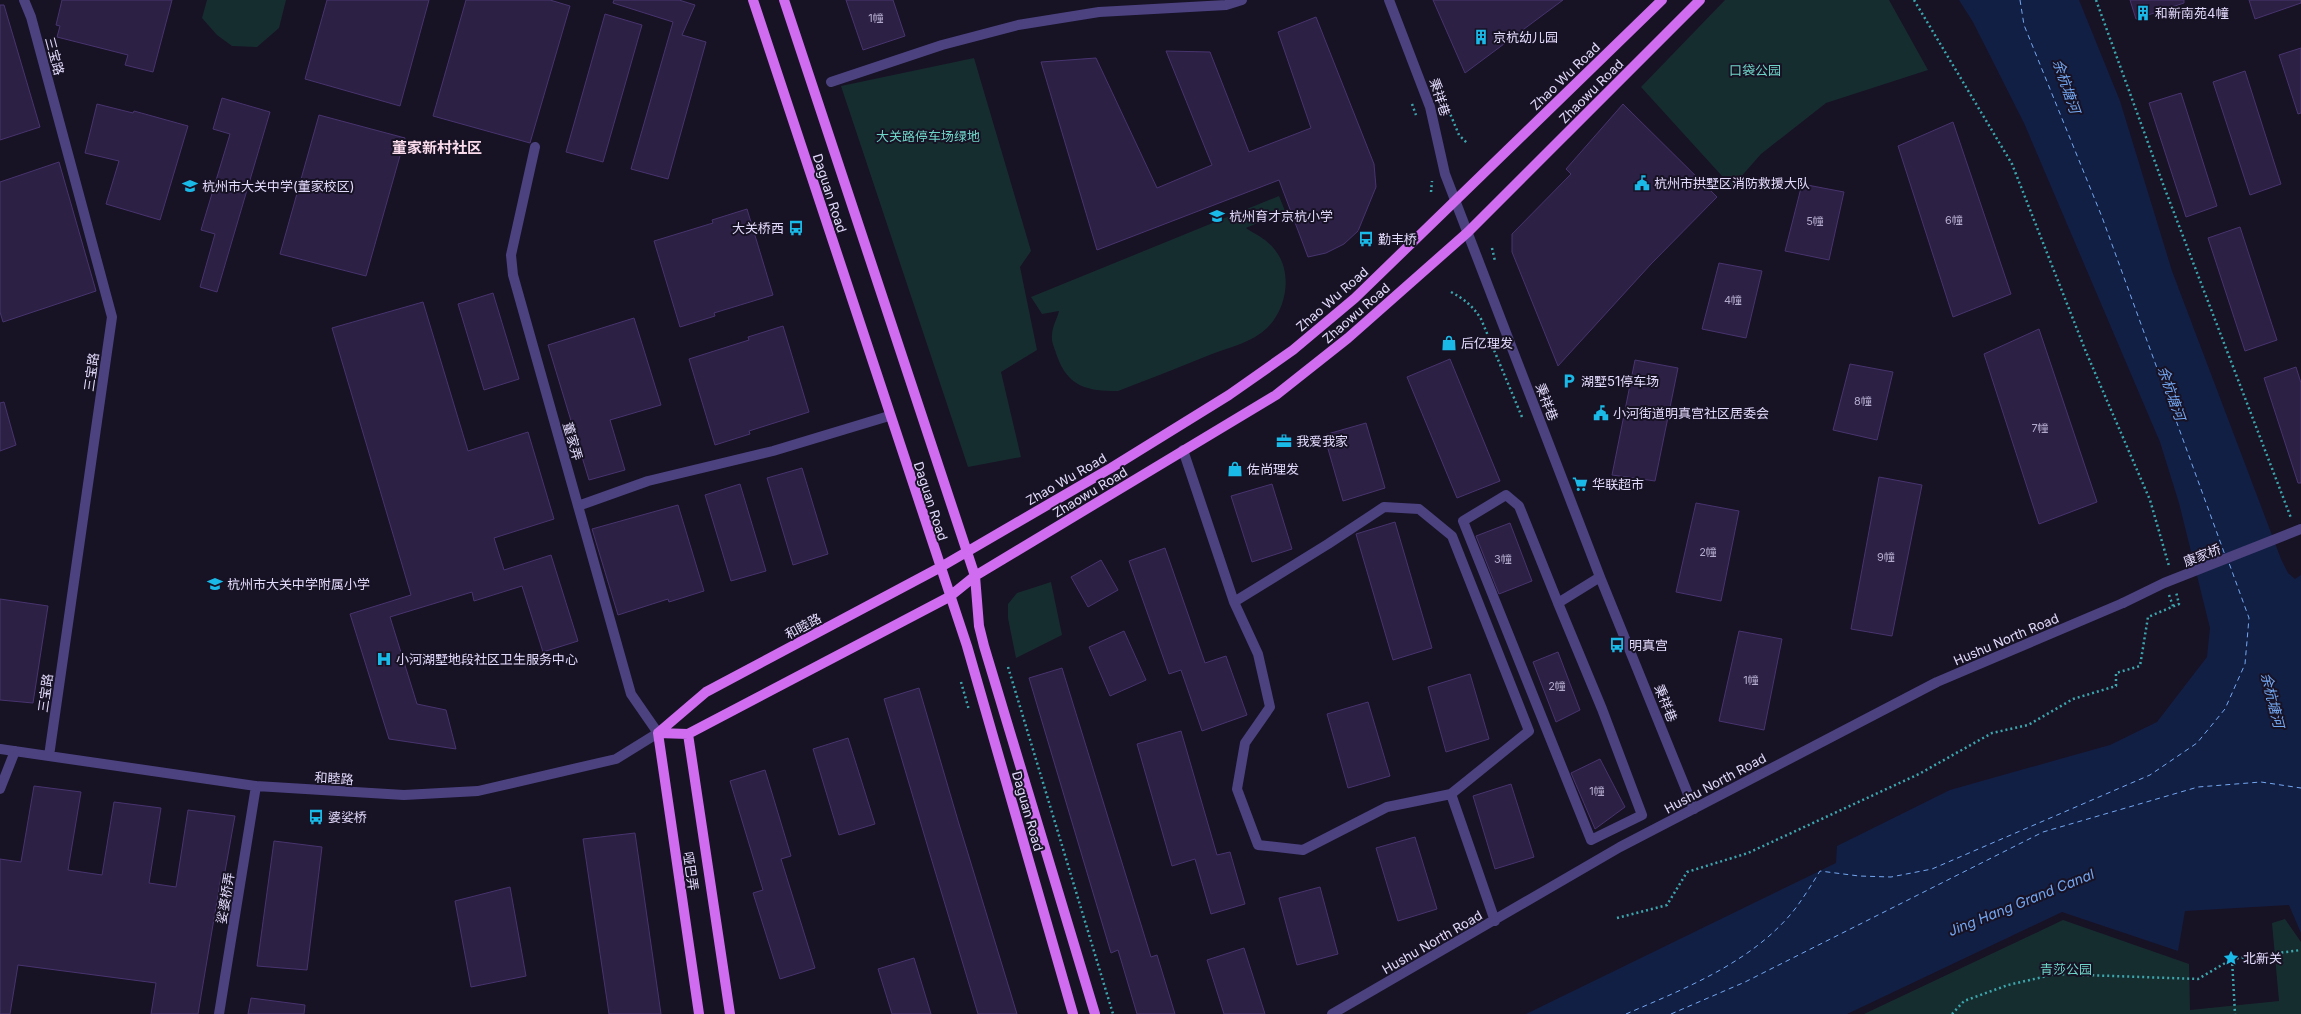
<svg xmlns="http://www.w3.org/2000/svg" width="2301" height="1014" font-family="Inter,'Noto Sans SC',sans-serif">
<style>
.green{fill:#162d2f}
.water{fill:#121f44}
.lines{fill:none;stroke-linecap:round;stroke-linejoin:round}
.ferry{stroke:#73a7f1;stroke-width:1;stroke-dasharray:5 4;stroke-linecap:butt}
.building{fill:#2c2045;stroke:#47346e}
.path{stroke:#3ca6ad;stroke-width:2.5;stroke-dasharray:2 3;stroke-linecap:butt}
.minor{stroke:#4c4280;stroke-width:10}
.major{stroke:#cf6cf0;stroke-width:10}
.minor-bridge{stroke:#4c4280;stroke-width:10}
.labels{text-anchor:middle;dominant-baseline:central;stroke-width:4;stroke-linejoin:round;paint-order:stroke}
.number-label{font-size:11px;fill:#b4acce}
.poi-label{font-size:13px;fill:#e2dafb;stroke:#181225;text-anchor:start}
.street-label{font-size:13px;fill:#e2dafb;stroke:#181225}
.park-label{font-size:13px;fill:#6dd5c7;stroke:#181225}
.water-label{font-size:14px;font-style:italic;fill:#73a7f1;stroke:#181225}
.quarter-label{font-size:15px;font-weight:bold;fill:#fbdcec;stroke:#181225}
</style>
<rect width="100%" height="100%" fill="#181225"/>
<path class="green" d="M207 0H286L279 28 257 47 232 46 217 35 202 18Z
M1725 0H1889L1928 70 1826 103 1761 154 1732 187 1641 87Z
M974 58 1031 251 1020 267 1037 350 1001 372 1021 457 968 467 841 86Z
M1279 196 1285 211 1246 228C1256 235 1267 239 1275 250 1293 272 1287 309 1267 328 1253 342 1230 347 1212 354 1180 367 1149 379 1118 391 1087 391 1068 387 1057 356 1055 349 1051 342 1052 335 1052 327 1057 319 1059 311L1042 314 1031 297Z
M1051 582 1062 635 1016 658 1008 618V604L1017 593Z
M2285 919 2301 942V1014H1864L2063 920 2189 964 2190 1010 2279 1001 2272 923Z"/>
<path class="water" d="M1959 0H2079L2120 101 2172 271 2281 559 2288 573 2295 579 2301 575V933L2289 905 2185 911 2178 951 2062 912 1847 1014H1526L1836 863 1837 846 1950 790 2110 745 2157 722 2207 657 2210 628 2179 503 2160 442 2024 123 1973 22Z"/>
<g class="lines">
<path class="ferry" d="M2020 0 2024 25 2102 217 2225 555
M1626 1014C1686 988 1753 962 1795 909 1804 897 1812 884 1820 871L1859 876 1891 877 1932 869 2150 775 2197 743 2225 709 2245 664 2249 618 2229 563
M1671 1014 1745 982 2043 832 2198 787 2261 782 2301 788"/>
</g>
<path class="building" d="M62 0H172L153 72 125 65 128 55 57 37 60 26 56 25Z
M327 0H429L400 106 305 79Z
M466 0H550L570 6 530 143 433 116Z
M614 0H679L695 5 682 35 706 42 668 179 631 169 673 22 613 3Z
M846 0H893L905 36 863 50Z
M1433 0H1563L1465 73Z
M2130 0H2184V3L2136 19Z
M2249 0H2301V3L2255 19Z
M0 5H4L40 127 0 140Z
M605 14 642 25 603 162 566 152Z
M1316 17 1374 164 1376 187 1358 231 1344 244 1326 253 1308 257 1279 180 1097 250 1041 62 1096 58 1157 188 1212 165 1166 51 1210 52 1249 152 1311 128 1278 32Z
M2301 48V113L2298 114 2279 55Z
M2245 71 2281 184 2250 195 2213 82Z
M2181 93 2217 206 2186 217 2149 103Z
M222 98 270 112 217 292 200 287 215 234 201 230 230 134 213 129Z
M97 104 133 113 134 111 188 126 160 220 106 204 119 161 85 153Z
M1623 104 1717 197 1651 264 1558 366 1512 252V234L1571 174 1566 169Z
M319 115 405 138 366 276 280 254Z
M1953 122 2011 294 1953 317 1898 146Z
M59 162 96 291 3 322 0 312V182Z
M1802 184 1844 192 1829 260 1785 251Z
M747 209 773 295 714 313 715 316 680 327 654 241 713 223 712 220Z
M2240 227 2277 340 2245 351 2208 238Z
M1719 263 1762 271 1746 338 1702 329Z
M493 293 519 379 484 390 458 304Z
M423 302 468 451 528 432 554 519 494 538 504 570 551 555 578 641 543 652 522 586 474 601 472 592 390 617 417 704 446 710 456 749 389 739 350 614 411 595 332 328Z
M634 318 661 405 610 420 625 470 589 480 548 345Z
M783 326 809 412 749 431 750 434 715 445 689 359 749 340 748 337Z
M2039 329 2097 502 2039 524 1984 354Z
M1450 359 1500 481 1457 498 1407 377Z
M1635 360 1678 368 1655 481 1612 475Z
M1850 364 1893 372 1877 440 1833 430Z
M2296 367 2301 383V483H2298L2264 378Z
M4 402 16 445 0 451V403Z
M1366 423 1385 488 1343 501 1324 435Z
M802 468 828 554 793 565 767 478Z
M1879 477 1922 485 1892 636 1851 629Z
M740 484 766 571 731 581 705 495Z
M1272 484 1292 549 1252 562 1231 496Z
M1696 503 1739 511 1721 601 1676 592Z
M678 505 704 591 669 602 668 599 618 615 592 529Z
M1395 522 1432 648 1393 660 1356 534Z
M1510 523 1532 581 1499 594 1476 536Z
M1165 548 1205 663 1226 656 1247 715 1202 731 1181 670 1169 674 1129 561Z
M1101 560 1118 590 1088 607 1071 577Z
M0 599 48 606 33 703 0 700Z
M1124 631 1146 680 1110 696 1089 647Z
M1739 631 1782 639 1764 730 1719 721Z
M1558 652 1580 710 1556 722 1533 662Z
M1062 668 1151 957 1157 955 1175 1014H1137L1118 950 1111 953 1029 678Z
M1470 674 1489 739 1446 752 1428 687Z
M919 688 959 824 1017 1014H978L929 851 884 699Z
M1368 702 1390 776 1348 788 1327 714Z
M1181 731 1217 855 1230 852 1245 904 1211 914 1195 859 1172 866 1137 744Z
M848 738 875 824 839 835 813 749Z
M1600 759 1625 807 1595 829 1571 773Z
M765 770 791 856 781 859 815 968 780 979 753 893 763 890 730 781Z
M1511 784 1534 857 1495 869 1473 796Z
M34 786 81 792 68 870 102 875 114 802 161 808 149 883 176 887 188 810 235 816 224 877H221L198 1014H151L156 983 18 965 10 1014H0V859L21 862Z
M635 833 661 1014H609L583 839Z
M1415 837 1437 909 1398 921 1376 848Z
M274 841 322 847 307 970 257 966Z
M510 887 526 976 471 987 455 901Z
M1320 887 1338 954 1297 965 1279 898Z
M1244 948 1265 1014H1224L1207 960Z
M914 958 931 1014H892L878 969Z
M251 998 305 1005 304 1014H248Z"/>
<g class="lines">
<path class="path" d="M1914 0 2012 164 2086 352 2150 500 2169 566
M2096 0 2163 184 2291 518
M1439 87 1459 135 1468 144
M1412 104 1416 115
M1431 192 1432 181
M1492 248 1495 261
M1451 292C1464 299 1473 306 1481 319L1522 417
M2169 595 2173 606
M1008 667 1113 1014
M961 682 969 710
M1617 918 1667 905 1687 872 1748 853 1919 774 1992 733 2028 725 2073 699 2116 686V673L2140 666 2148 617 2179 604 2176 592
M2232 959 2235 1014
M1952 1014 1964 1001 2008 985 2056 974 2198 979 2232 959 2301 950"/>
<path class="minor" d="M24 0 31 17 112 317 49 756
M1389 0 1430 107 1445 174 1600 577 1694 809
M831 82 942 45 1018 25 1099 12 1226 5 1242 0
M1183 450 1234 602 1258 654 1270 707 1245 743 1237 789 1258 845 1303 850 1387 807 1451 794 1529 731 1452 536 1419 509 1384 507 1328 544 1234 602
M578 506 648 481 773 451 889 416
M1558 603 1602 709 1642 815 1591 840 1463 521 1506 495 1519 506 1558 603 1600 577
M0 749 256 786 404 795 478 791 616 759 658 733 631 694 513 275 511 255 535 147
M0 789 15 751
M1451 794 1495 921
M219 1014 256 786
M1332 1014 1620 847 1774 767 1937 682 2123 603"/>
<path class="major" d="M753 0 967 646 1073 1014
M784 0 975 576 979 626 984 646 1095 1014
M658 733 688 734 949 597 975 576 1276 395 1348 338 1468 232 1700 0
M658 733 706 692 939 568 1111 468 1229 395 1293 350 1355 298 1662 0
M658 733 699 1014
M688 734 730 1014"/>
<path class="minor-bridge" d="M2123 603 2164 583 2301 529"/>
</g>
<defs>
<g id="building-bare" transform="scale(1.2)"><path d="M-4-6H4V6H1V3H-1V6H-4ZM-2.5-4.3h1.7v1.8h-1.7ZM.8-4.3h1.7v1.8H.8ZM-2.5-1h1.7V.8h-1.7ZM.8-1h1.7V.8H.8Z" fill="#1abae8" stroke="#181225" stroke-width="2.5" paint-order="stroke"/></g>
<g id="civic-bare" transform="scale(1.2)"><path d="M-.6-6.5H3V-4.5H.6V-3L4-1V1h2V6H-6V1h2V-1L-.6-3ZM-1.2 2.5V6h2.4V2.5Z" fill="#1abae8" stroke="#181225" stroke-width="2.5" paint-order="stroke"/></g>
<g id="school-bare" transform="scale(1.2)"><path d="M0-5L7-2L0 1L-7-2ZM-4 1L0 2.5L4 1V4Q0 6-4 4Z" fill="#1abae8" stroke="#181225" stroke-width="2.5" paint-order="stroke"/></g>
<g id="bus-bare" transform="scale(1.2)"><path d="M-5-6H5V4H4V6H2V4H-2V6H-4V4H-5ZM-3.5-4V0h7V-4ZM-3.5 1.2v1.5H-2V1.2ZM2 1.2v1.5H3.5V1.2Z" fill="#1abae8" stroke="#181225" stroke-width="2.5" paint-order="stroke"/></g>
<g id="shop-bare" transform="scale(1.2)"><path d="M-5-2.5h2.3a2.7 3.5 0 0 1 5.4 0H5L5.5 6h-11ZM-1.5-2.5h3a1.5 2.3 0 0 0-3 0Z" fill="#1abae8" stroke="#181225" stroke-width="2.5" paint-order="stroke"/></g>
<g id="parking-bare" transform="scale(1.2)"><path d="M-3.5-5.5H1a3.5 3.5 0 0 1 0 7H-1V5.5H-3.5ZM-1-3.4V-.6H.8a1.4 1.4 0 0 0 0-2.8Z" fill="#1abae8" stroke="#181225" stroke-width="2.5" paint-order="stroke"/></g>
<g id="office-bare" transform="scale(1.2)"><path d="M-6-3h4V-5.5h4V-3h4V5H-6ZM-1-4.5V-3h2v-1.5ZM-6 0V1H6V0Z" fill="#1abae8" stroke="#181225" stroke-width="2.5" paint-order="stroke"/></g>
<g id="supermarket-bare" transform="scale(1.2)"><path d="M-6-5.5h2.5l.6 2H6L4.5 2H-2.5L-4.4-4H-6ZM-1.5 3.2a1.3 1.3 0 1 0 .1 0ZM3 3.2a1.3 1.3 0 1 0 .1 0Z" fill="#1abae8" stroke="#181225" stroke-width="2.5" paint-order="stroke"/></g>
<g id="hospital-bare" transform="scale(1.2)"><path d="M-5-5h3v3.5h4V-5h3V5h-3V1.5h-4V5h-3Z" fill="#1abae8" stroke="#181225" stroke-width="2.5" paint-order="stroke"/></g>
<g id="sight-bare" transform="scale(1.2)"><path d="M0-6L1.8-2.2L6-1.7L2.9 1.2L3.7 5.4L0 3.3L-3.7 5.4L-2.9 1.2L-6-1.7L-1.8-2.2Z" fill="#1abae8" stroke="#181225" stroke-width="2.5" paint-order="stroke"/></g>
</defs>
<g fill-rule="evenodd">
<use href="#building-bare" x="2143" y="13"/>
<use href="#building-bare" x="1481" y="37"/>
<use href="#civic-bare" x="1642" y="183"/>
<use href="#school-bare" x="190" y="186"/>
<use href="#school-bare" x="1217" y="216"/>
<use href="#bus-bare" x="796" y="228"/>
<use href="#bus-bare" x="1366" y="239"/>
<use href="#shop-bare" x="1449" y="343"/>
<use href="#parking-bare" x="1569" y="381"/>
<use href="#civic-bare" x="1601" y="413"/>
<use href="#office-bare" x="1284" y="441"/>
<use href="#shop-bare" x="1235" y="469"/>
<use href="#supermarket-bare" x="1580" y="484"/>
<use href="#school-bare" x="215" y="584"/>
<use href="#bus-bare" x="1617" y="645"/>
<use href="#hospital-bare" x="384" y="659"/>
<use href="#bus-bare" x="316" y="817"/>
<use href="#sight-bare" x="2231" y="958"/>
</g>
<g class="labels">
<g class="number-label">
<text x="876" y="18">1幢</text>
<text x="1954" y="220">6幢</text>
<text x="1815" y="221">5幢</text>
<text x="1733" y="300">4幢</text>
<text x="1863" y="401">8幢</text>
<text x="2040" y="428">7幢</text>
<text x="1708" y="552">2幢</text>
<text x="1886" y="557">9幢</text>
<text x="1503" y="559">3幢</text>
<text x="1751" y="680">1幢</text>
<text x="1557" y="686">2幢</text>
<text x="1597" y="791">1幢</text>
</g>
<g class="poi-label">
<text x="2155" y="13">和新南苑4幢</text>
<text x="1493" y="37">京杭幼儿园</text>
<text x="1654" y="183">杭州市拱墅区消防救援大队</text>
<text x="202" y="186">杭州市大关中学(董家校区)</text>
<text x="1229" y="216">杭州育才京杭小学</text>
<text x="784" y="228" text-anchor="end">大关桥西</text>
<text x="1378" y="239">勤丰桥</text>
<text x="1461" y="343">后亿理发</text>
<text x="1581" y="381">湖墅51停车场</text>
<text x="1613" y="413">小河街道明真宫社区居委会</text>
<text x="1296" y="441">我爱我家</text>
<text x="1247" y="469">佐尚理发</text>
<text x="1592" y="484">华联超市</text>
<text x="227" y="584">杭州市大关中学附属小学</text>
<text x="1629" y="645">明真宫</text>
<text x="396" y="659">小河湖墅地段社区卫生服务中心</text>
<text x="328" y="817">婆娑桥</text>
<text x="2243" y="958">北新关</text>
</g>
<g class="street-label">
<text transform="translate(55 56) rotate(75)">三宝路</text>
<text transform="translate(1565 76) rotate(-44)">Zhao Wu Road</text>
<text transform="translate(1591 91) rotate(-45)">Zhaowu Road</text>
<text transform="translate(1440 97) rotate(72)">秉祥巷</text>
<text transform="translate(830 193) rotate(72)">Daguan Road</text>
<text transform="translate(1332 299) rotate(-41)">Zhao Wu Road</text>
<text transform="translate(1356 313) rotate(-41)">Zhaowu Road</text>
<text transform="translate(91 372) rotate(-82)">三宝路</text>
<text transform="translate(1547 402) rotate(69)">秉祥巷</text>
<text transform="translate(573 441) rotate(74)">董家弄</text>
<text transform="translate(1066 479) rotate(-30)">Zhao Wu Road</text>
<text transform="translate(1090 492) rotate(-31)">Zhaowu Road</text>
<text transform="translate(931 501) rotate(72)">Daguan Road</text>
<text transform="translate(2202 555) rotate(-21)">康家桥</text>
<text transform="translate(803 626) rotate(-28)">和睦路</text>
<text transform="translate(2006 639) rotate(-23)">Hushu North Road</text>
<text transform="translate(45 693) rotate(-82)">三宝路</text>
<text transform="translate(1666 703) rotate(68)">秉祥巷</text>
<text transform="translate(334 778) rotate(4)">和睦路</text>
<text transform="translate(1715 783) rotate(-28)">Hushu North Road</text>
<text transform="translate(1028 811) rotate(74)">Daguan Road</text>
<text transform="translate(691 871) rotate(82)">哑巴弄</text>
<text transform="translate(225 898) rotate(-81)">娑婆桥弄</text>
<text transform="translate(1432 942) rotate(-30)">Hushu North Road</text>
</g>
<g class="park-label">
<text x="1755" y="70">口袋公园</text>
<text x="928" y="136">大关路停车场绿地</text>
<text x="2066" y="969">青莎公园</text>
</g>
<g class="water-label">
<text transform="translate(2067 86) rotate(71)">余杭塘河</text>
<text transform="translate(2172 393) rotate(71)">余杭塘河</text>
<text transform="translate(2273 700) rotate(76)">余杭塘河</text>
<text transform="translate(2021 902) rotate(-22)">Jing Hang Grand Canal</text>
</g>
<g class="quarter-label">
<text x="437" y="147">董家新村社区</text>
</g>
</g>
</svg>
